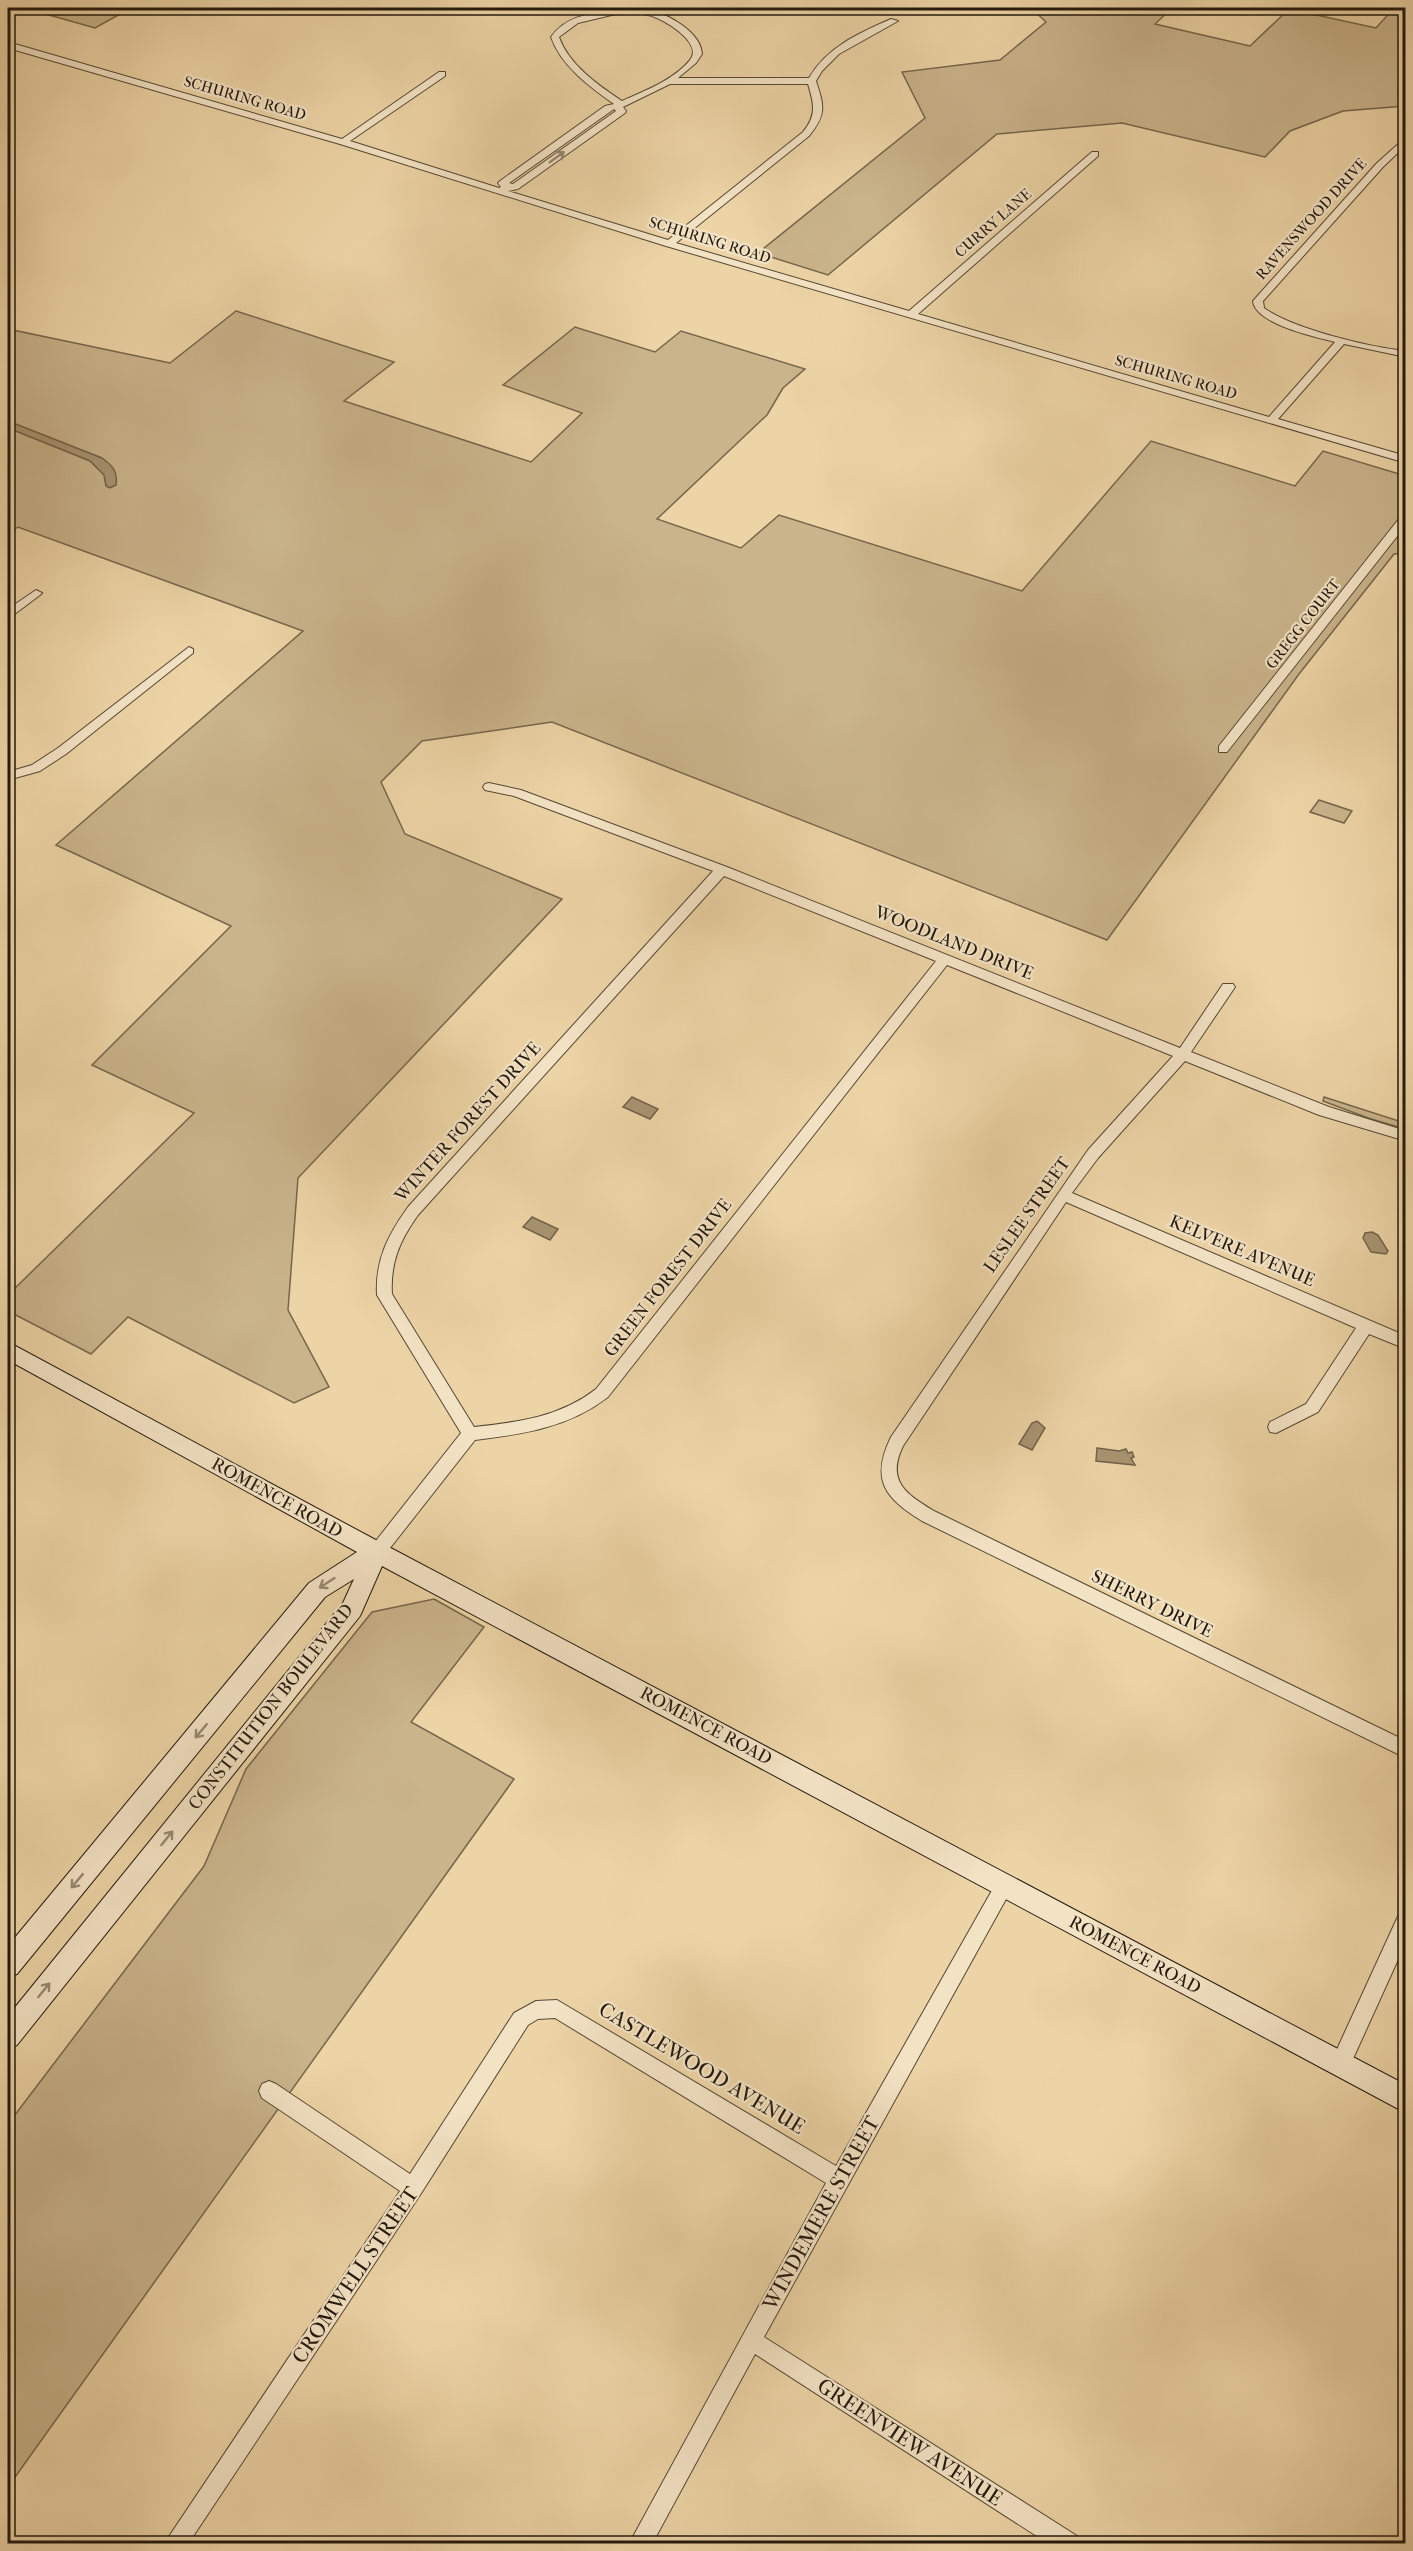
<svg xmlns="http://www.w3.org/2000/svg" width="1413" height="2551" font-family="'IM FELL French Canon',serif">
<style>
.green{fill:#cab48c;stroke:#76664c;stroke-width:1.5}
.water{fill:#a89472;stroke:#72624a;stroke-width:1.5}
.lines{fill:none;stroke-linecap:round;stroke-linejoin:round}
.street-casing{stroke:#554733;stroke-width:2}
.secondary-casing{stroke:#22180d;stroke-width:2}
.street{fill:#f3e3c5;fill-rule:evenodd}
.secondary{fill:#f3e3c5;fill-rule:evenodd}
.oneway{stroke:#958872}
.labels{text-anchor:middle;dominant-baseline:central;stroke-width:4.5;stroke-linejoin:round;paint-order:stroke}
.far-street-label{font-size:15px;fill:#22180d;stroke:#f3e3c5}
.street-label{font-size:18px;fill:#22180d;stroke:#f3e3c5}
.near-street-label{font-size:21px;fill:#22180d;stroke:#f3e3c5}
</style>
<rect width="100%" height="100%" fill="#edd4a6"/>
<filter id="stains"><feTurbulence type="fractalNoise" baseFrequency=".00333" numOctaves="4"/><feColorMatrix values="0 0 0 0 .2 0 0 0 0 .09 0 0 0 0 .02 0 0 0 .5 -.17"/></filter>
<radialGradient id="worn" r=".72"><stop offset=".6" stop-color="#630" stop-opacity="0"/><stop offset="1" stop-color="#630" stop-opacity=".3"/></radialGradient>
<path class="green" d="M24 8H131L95 28Z
M1031 8H1172L1155 24 1250 46 1289 9 1376 28 1394 8H1405V106L1343 111 1290 131 1265 157 1122 123 997 134 828 275 758 253 925 118 902 72 1000 60 1046 22Z
M236 311 394 362 344 401 531 462 582 413 503 385 575 327 655 352 681 331 805 369 783 388 767 415 657 519 741 548 779 515 1022 591 1151 441 1295 486 1323 451 1406 476 1405 553 1394 554 1299 674 1107 940 552 722 422 741 381 782 405 834 562 899 298 1178 288 1310 329 1387 294 1403 128 1317 91 1354 8 1311V1295L194 1113 92 1065 231 926 56 845 303 631 18 527 8 534V329L170 363Z
M1319 800 1352 811 1344 823 1310 812Z
M1324 1097 1405 1123V1129L1368 1118 1323 1101Z
M434 1599 484 1627 411 1722 514 1779 8 2487V2124L204 1866 246 1769 372 1612Z"/>
<path class="water" d="M8 421 102 458C113 466 118 472 116 485L110 488 106 486 104 475 90 461 8 428Z
M632 1097 658 1109 650 1119 623 1107Z
M532 1217 558 1229 550 1240 523 1227Z
M1372 1232 1378 1235 1388 1251 1386 1254 1371 1252 1363 1238 1365 1233Z
M1037 1421 1045 1428 1032 1450 1019 1444 1032 1423Z
M1097 1448 1119 1451 1126 1449 1128 1453 1132 1452 1134 1457 1131 1458 1135 1465 1096 1461Z"/>
<g class="lines">
<g class="street-casing">
<path id="street" d="M620 9C630 8 640 8 649 10 668 14 701 32 702 54L696 63 678 78H809C827 47 859 33 891 19L898 21 839 54 822 71 816 81C824 106 827 114 809 136L676 243 909 311 1092 152H1098V156L918 314 1269 417 1335 342C1315 337 1255 324 1253 301L1377 163 1406 137V145L1383 167 1263 301 1264 308C1293 329 1369 347 1406 351V357L1344 344 1278 419 1406 456V463L666 246 340 144 8 48V42L342 139 439 72H445V76L350 141 499 188 501 187 498 183 500 181 605 106 614 104C590 87 561 66 551 37 567 14 595 13 620 9ZM620 13C629 13 639 12 648 15 663 18 704 43 690 60 674 80 644 91 622 101 598 85 569 65 559 37L578 23ZM670 84H808C814 104 817 115 803 132L668 240 508 191 518 189 625 113 626 111 623 107ZM614 109 616 111 513 184 509 183Z
M1406 514V525L1227 752H1219V746L1402 515Z
M36 590 42 593 40 595 12 616 8 617V609Z
M189 647 193 649V653L66 754 40 771 8 780V772L32 765 58 748Z
M489 783 521 790 727 867 1180 1048 1223 984H1233L1235 987 1233 990 1191 1052 1329 1107 1406 1131V1141L1319 1115 1185 1061 1098 1158 1072 1193 1406 1336V1349L1369 1334 1318 1412 1276 1433 1270 1432 1268 1427 1270 1422 1306 1404 1356 1328 1066 1202 903 1446C886 1481 906 1494 934 1511L1406 1741V1758L922 1521C885 1498 870 1480 891 1437L1088 1150 1173 1056 947 965 608 1397C568 1428 523 1434 475 1440L383 1557 377 1559 371 1557 369 1552 371 1547 461 1433 377 1295C375 1260 388 1235 408 1207L713 871 514 796 485 790 483 787 485 784ZM724 876 936 961 596 1389C560 1417 519 1422 474 1427L392 1294C390 1263 400 1240 418 1215Z
M1005 1876 1011 1878 1014 1884 1011 1890 764 2337 1077 2536 1080 2544H1049L755 2354 652 2544H629L826 2183 555 2018 538 2019 528 2025 420 2195 188 2544H164L400 2191 262 2098 259 2091 262 2084 269 2081 276 2084 410 2174 514 2013 536 2001 557 2000 836 2166 999 1878Z
M1406 1912V1942L1347 2072 1340 2074 1333 2072 1330 2065 1333 2058 1399 1914Z"/>
</g>
<g class="secondary-casing">
<path id="secondary" d="M8 1342 385 1545 1406 2085V2113L382 1566 360 1616 17 2045 8 2049V2016L343 1603 354 1579 325 1597 17 1974 8 1977V1946L309 1583 357 1552 8 1360Z"/>
</g>
<use href="#street" class="street"/>
<use href="#secondary" class="secondary"/>
</g>
<defs><path id="oneway-shaft" d="M-6 0H5M1.5-3L5.5 0L1.5 3" fill="none" stroke-width="1.6" stroke-linecap="round" stroke-linejoin="round" transform="scale(1.5)"/></defs>
<g class="oneway">
<use href="#oneway-shaft" transform="translate(557 157) rotate(-36)"/>
<use href="#oneway-shaft" transform="translate(327 1583) rotate(147)"/>
<use href="#oneway-shaft" transform="translate(201 1731) rotate(130)"/>
<use href="#oneway-shaft" transform="translate(167 1838) rotate(-51)"/>
<use href="#oneway-shaft" transform="translate(77 1881) rotate(130)"/>
<use href="#oneway-shaft" transform="translate(44 1990) rotate(-51)"/>
</g>
<g class="labels">
<g class="far-street-label">
<text transform="translate(245 98) rotate(16)">SCHURING ROAD</text>
<text transform="translate(1311 219) rotate(-48)">RAVENSWOOD DRIVE</text>
<text transform="translate(993 223) rotate(-41)">CURRY LANE</text>
<text transform="translate(710 240) rotate(17)">SCHURING ROAD</text>
<text transform="translate(1176 377) rotate(16)">SCHURING ROAD</text>
<text transform="translate(1303 624) rotate(-52)">GREGG COURT</text>
</g>
<g class="street-label">
<text transform="translate(954 943) rotate(22)">WOODLAND DRIVE</text>
<text transform="translate(468 1122) rotate(-48)">WINTER FOREST DRIVE</text>
<text transform="translate(1027 1215) rotate(-55)">LESLEE STREET</text>
<text transform="translate(1242 1251) rotate(23)">KELVERE AVENUE</text>
<text transform="translate(668 1278) rotate(-52)">GREEN FOREST DRIVE</text>
<text transform="translate(277 1498) rotate(29)">ROMENCE ROAD</text>
<text transform="translate(1152 1604) rotate(26)">SHERRY DRIVE</text>
<text transform="translate(271 1707) rotate(-52)">CONSTITUTION BOULEVARD</text>
<text transform="translate(706 1726) rotate(28)">ROMENCE ROAD</text>
<text transform="translate(1135 1955) rotate(28)">ROMENCE ROAD</text>
</g>
<g class="near-street-label">
<text transform="translate(702 2068) rotate(31)">CASTLEWOOD AVENUE</text>
<text transform="translate(821 2213) rotate(-61)">WINDEMERE STREET</text>
<text transform="translate(355 2275) rotate(-56)">CROMWELL STREET</text>
<text transform="translate(910 2442) rotate(33)">GREENVIEW AVENUE</text>
</g>
</g>
<rect width="1413" height="2551" fill="none" stroke="#edd4a6" stroke-width="30"/>
<rect x="9" y="9" width="1395" height="2533" fill="none" stroke="#22180d" stroke-width="3"/>
<rect x="15" y="15" width="1383" height="2521" fill="none" stroke="#22180d" stroke-width="1.5"/>
<rect width="100%" height="100%" filter="url(#stains)"/>
<rect width="100%" height="100%" fill="url(#worn)"/>
</svg>
